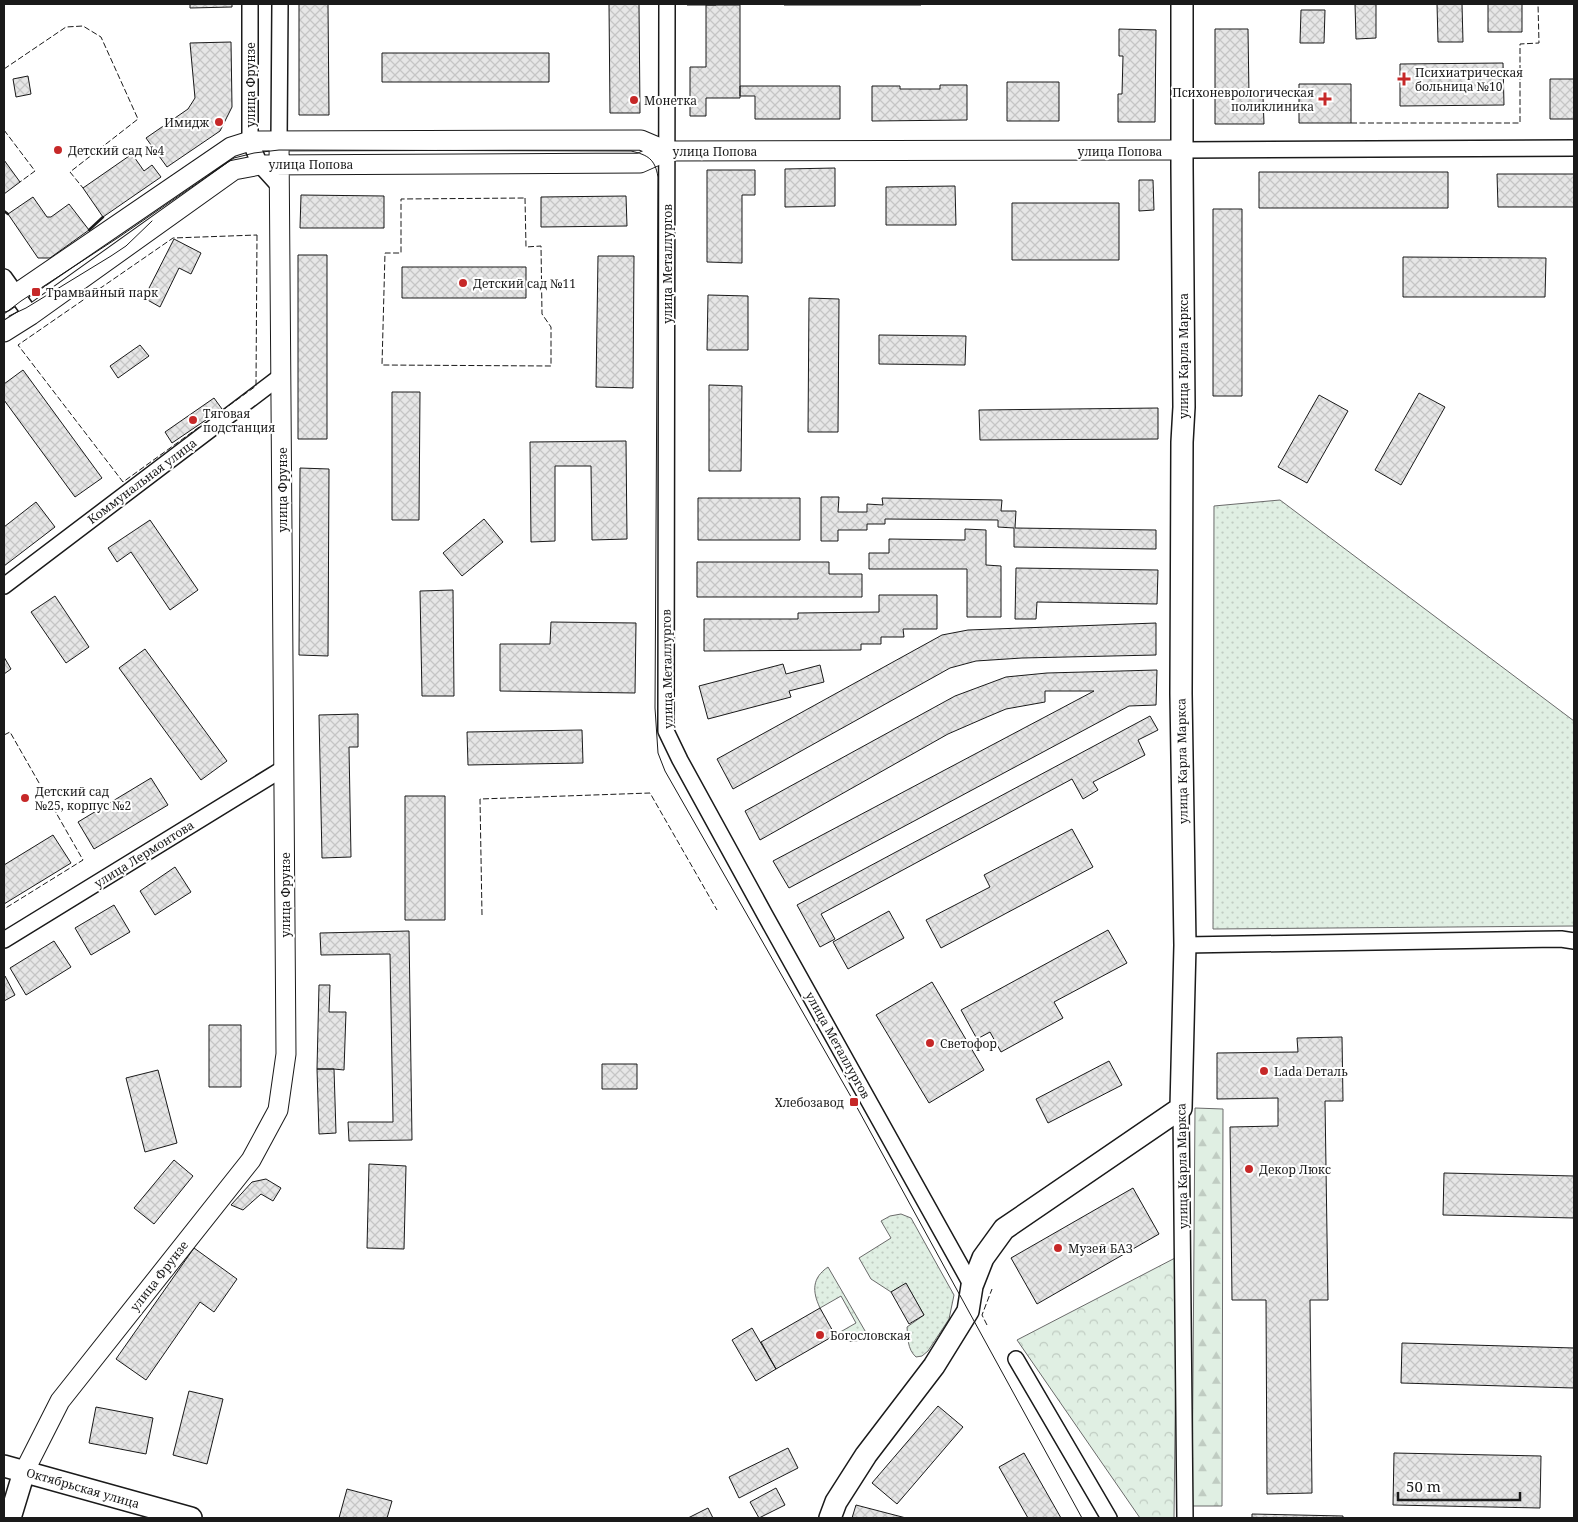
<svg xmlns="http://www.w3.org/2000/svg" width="1578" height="1522" font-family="'Noto Serif',serif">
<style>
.grass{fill:url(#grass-dots);stroke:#6a6a6a}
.forest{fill:url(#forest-firs);stroke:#6a6a6a}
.park{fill:url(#park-crowns);stroke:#6a6a6a}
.building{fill:url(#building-cross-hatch);stroke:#1a1a1a}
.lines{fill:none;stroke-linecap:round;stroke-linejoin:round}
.minor-casing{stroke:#1a1a1a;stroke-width:18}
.tertiary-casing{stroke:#1a1a1a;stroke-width:21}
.secondary-casing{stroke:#1a1a1a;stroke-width:24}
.minor{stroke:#fff;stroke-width:15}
.tertiary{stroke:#fff;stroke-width:19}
.secondary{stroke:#fff;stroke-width:21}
.tram{stroke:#1a1a1a;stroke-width:1}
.fence{stroke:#1a1a1a;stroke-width:1;stroke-dasharray:6 2.5;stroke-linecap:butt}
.wall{stroke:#1a1a1a;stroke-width:2.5}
.poi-dot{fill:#c62828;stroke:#fff;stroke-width:2}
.labels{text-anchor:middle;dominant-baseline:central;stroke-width:4;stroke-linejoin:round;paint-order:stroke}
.poi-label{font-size:12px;fill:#1a1a1a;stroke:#fff;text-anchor:start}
.street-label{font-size:12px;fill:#1a1a1a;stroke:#fff}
</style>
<defs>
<pattern id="grass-dots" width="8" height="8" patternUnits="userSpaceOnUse" patternTransform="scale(1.25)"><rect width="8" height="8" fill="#e0efe3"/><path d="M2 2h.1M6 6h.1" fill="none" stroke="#c0ccc2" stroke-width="1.8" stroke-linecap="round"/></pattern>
<pattern id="forest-firs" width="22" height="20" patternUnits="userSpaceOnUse" patternTransform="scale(1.25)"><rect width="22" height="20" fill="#e0efe3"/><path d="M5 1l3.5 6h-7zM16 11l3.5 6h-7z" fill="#c0ccc2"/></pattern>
<pattern id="park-crowns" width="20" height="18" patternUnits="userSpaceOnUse" patternTransform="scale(1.25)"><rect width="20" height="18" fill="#e0efe3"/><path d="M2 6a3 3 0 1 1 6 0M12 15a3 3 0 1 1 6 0" fill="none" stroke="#c0ccc2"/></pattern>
<pattern id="building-cross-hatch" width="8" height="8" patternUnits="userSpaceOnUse" patternTransform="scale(1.25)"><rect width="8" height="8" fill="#e6e6e6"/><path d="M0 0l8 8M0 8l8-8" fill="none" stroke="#c5c5c5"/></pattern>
</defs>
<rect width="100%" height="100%" fill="#fff"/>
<path class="grass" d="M1280 500 1574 721V926L1213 929 1214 506Z
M901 1214 911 1218 954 1295 949 1319 928 1351 922 1356 916 1357C907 1349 908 1337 907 1327L924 1315 906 1284 891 1292 871 1279 859 1258 891 1238 881 1221 890 1216Z
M828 1267 868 1336C856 1343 846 1344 835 1335L856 1323 841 1296 820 1308C812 1291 812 1278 828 1267Z"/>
<path class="forest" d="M1195 1108 1223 1109 1222 1506H1192Z"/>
<path class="park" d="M1177 1257 1174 1518H1140L1017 1340Z"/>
<path class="building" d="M190 4H232V7L190 8Z
M299 4H328L329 115H299Z
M609 4H639L640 113H610Z
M687 4H716V5H687Z
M784 4H921V5H784Z
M1355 4H1376V38L1356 39Z
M1437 4H1462L1463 42H1438Z
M1488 4H1522V32H1488Z
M706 5H740V98H706V116H690V67H706Z
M1301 10H1325L1324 43H1300Z
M1119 29 1156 30 1155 122H1118V94H1122L1123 56H1119Z
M1215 29H1248L1249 97H1263L1264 124H1215Z
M231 42 232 107 220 131 167 167 146 138 188 109 195 98 190 43Z
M382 53H549V82H382Z
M1503 63 1504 105 1400 106V64Z
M28 76 31 94 16 97 13 79Z
M1550 79H1574V119H1550Z
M1007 82H1059V121H1007Z
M1299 84H1351V123H1299Z
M940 85H967V120L872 121V86H900V89H940Z
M740 86H840V119H755V96H740Z
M132 154 144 171 152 165 161 177 103 217 83 188Z
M4 160 20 182 4 194Z
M835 168V206L785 207V169Z
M707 170H755V195H742V263L707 262Z
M1259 172H1448V208H1259Z
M1497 174H1574V207H1498Z
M1139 180H1153L1154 210 1139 211Z
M955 186 956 225H886V187Z
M301 195 384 196V228H300Z
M626 196 627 226 541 227V197Z
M33 197 47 217H51L69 204 89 230 50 258H38L8 214Z
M1012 203H1119V260H1012Z
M1213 209H1242V396H1213Z
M174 239 201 253 191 274 179 268 160 307 144 298Z
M298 255H327V439H298Z
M598 256H634L633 388 596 387Z
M1403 257 1546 258 1545 297H1403Z
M402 267H526V298H402Z
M708 295 748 296V350H707Z
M809 298 839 299 838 432H808Z
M879 335 966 336 965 365 879 364Z
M140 345 149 356 118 378 110 366Z
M23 370 102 478 75 497 4 400V384Z
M709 385 742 386 741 471H709Z
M392 392H420L419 520H392Z
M1419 393 1445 407 1401 485 1375 470Z
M1319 395 1348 411 1307 483 1278 467Z
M214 398 222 409 172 443 165 432Z
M1158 408V439L980 440 979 410Z
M626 441 627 539 592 540 591 466H555V541L531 542 530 442Z
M300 468 329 469 328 656 299 655Z
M821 497H839L838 512H867V504L883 505 882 498 1002 500 1001 511H1016L1015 528 1156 530V549L1014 547V528L998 527V520L885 519V524H867V530H838V541H821Z
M698 498H800V540H698Z
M36 502 55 527 4 566V527Z
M484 519 503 542 462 576 443 553Z
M150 520 198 590 170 610 131 552 117 562 108 548Z
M965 529 986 530V565L1001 566V617H967V569H869V553H889V539L965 540Z
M697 562H829V574H862V597H697Z
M1016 568 1158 570 1157 604 1037 602 1036 619H1015Z
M453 590 454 696H422L420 591Z
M879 595H937V629H903L904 637H881V644H861V650L704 651V619H798V613L879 612Z
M55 596 89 647 66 663 31 612Z
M551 622 636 623 635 693 500 691V644H550Z
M1156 623V655L1022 658 976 661 950 668 733 789 717 759 942 635 968 630Z
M145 649 227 761 201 780 119 668Z
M4 657 11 669 4 674Z
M783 664 786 674 820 665 824 682 789 691 791 697 708 719 699 686Z
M1157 670 1156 705 1129 706 789 888 773 861 1094 691H1045V702L1006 709 987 717 948 734 760 840 745 811 955 696 1006 677 1047 673Z
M358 714V747H349L351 857 322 858 319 715Z
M1150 716 1158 730 1138 740 1145 755 1093 782 1098 790 1083 799 1072 779 821 914 835 939 820 947 797 905Z
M582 730 583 763 468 765 467 732Z
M151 778 168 805 94 849 78 822Z
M405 796H445V920H405Z
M1072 829 1093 867 941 948 926 920 990 887 984 875Z
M53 835 71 863 4 904V865Z
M175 867 191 892 155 915 140 891Z
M114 905 130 932 91 955 75 928Z
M889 911 904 938 848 969 833 942Z
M1108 930 1127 963 1054 1002 1063 1018 1001 1052 990 1032 977 1039 961 1010Z
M409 931 412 1140 349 1141 348 1122H393L390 954 321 955 320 933Z
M54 941 71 967 26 995 10 968Z
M4 976H5L15 995 4 1001Z
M932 982 984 1070 929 1103 876 1015Z
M319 985H330L329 1012H346L344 1070 334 1069H317Z
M209 1025H241V1087H209Z
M1342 1037 1343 1101H1325L1328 1300H1310L1312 1493 1267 1494 1266 1300H1232L1230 1127 1278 1126V1098L1217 1099V1053L1298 1052 1297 1038Z
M1109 1061 1122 1085 1048 1123 1036 1099Z
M602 1064H637V1089H602Z
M317 1069H334L336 1133 319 1134Z
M158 1070 177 1143 145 1152 126 1078Z
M174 1160 193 1176 154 1224 134 1208Z
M369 1164 406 1166 404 1249 367 1248Z
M1444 1173 1574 1176V1218L1443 1215Z
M266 1179 281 1188 273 1201 261 1194 243 1210 231 1205 252 1182Z
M1133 1188 1159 1234 1037 1304 1011 1258Z
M194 1248 237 1279 214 1312 200 1302 146 1380 116 1359Z
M906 1283 924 1315 909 1324 891 1292Z
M820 1308 835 1335 776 1369 761 1342Z
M752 1328 776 1369 756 1381 732 1340Z
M1402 1343 1574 1348V1388L1401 1383Z
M189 1391 223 1399 207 1464 173 1455Z
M938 1406 963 1427 897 1504 872 1483Z
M96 1407 153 1418 146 1454 89 1443Z
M788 1448 798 1468 739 1498 729 1477Z
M1024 1453 1061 1518H1028L999 1467Z
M1394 1453 1541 1456 1540 1508 1393 1505Z
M776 1488 785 1505 759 1518 750 1502Z
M347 1489 392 1501 387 1518H339Z
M856 1505 906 1518H852Z
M708 1508 713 1518H688Z
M1252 1514 1343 1516V1518H1252Z"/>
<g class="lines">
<g class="minor-casing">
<path id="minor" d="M250 4V141L260 165 280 187
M667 4 666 731 680 760 765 915 972 1286
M279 141 280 4
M1182 150 1574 148
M4 277 31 315
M4 586 281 376
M4 940 284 768
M1185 945 1561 939 1574 941
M1181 1108 1185 1518
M1016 1359 1109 1518"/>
</g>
<g class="tertiary-casing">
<path id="tertiary" d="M4 302 231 147 250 141 641 140 667 151 1182 150
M4 332 31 315 234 170 260 165 640 163 667 151
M24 1472 60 1401 251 1160 278 1110 286 1054 279 141"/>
</g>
<g class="secondary-casing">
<path id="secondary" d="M4 1466 191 1518
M10 1518 24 1472
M830 1518 836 1502 866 1455 934 1366 968 1311 972 1286 983 1258 1004 1229 1181 1108 1185 945 1181 694 1182 442 1184 407 1182 167V4"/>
</g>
<use href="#minor" class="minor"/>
<use href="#tertiary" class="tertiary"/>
<use href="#secondary" class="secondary"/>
<path class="tram" d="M4 314 21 301 119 237 234 158 254 153 279 150 631 151C648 155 655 159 658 177L655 708 658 753 665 771 854 1102 1082 1518
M9 316 26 308 111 256 126 246 152 221"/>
<path class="fence" d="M4 69 66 27 83 26 101 37 138 119 70 172 83 188
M1351 123H1520V44L1539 43 1538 4
M4 130 35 171 20 182
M525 198 526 247 541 246 542 314 551 327V366L382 365 385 253H401V199Z
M257 235 256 386 123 482 18 345 173 238Z
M4 735 10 732 83 860 4 909
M482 915 480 799 650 793 717 910
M987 1325 982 1315 992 1289"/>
<path class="wall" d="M4 211 8 214
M89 230 103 217"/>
</g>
<g class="poi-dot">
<path d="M1401.5 71.5h5v5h5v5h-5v5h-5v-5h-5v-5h5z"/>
<path d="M1322.5 91.5h5v5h5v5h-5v5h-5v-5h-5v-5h5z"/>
<circle cx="634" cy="100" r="5"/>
<circle cx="219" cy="122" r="5"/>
<circle cx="58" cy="150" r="5"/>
<circle cx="463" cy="283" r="5"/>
<rect x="31" y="287" width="10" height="10" rx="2.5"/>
<circle cx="193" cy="420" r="5"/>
<circle cx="25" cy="798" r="5"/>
<circle cx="930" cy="1043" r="5"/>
<circle cx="1264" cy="1071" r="5"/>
<rect x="849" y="1097" width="10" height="10" rx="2.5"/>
<circle cx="1249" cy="1169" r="5"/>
<circle cx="1058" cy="1248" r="5"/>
<circle cx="820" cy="1335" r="5"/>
</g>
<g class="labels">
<g class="poi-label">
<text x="1415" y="72">Психиатрическая<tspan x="1415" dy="14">больница №10</tspan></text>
<text x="1314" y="92" text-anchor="end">Психоневрологическая<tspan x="1314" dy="14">поликлиника</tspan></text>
<text x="644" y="100">Монетка</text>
<text x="209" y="122" text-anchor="end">Имидж</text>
<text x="68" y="150">Детский сад №4</text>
<text x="473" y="283">Детский сад №11</text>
<text x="46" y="292">Трамвайный парк</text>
<text x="203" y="413">Тяговая<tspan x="203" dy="14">подстанция</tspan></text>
<text x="35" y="791">Детский сад<tspan x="35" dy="14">№25, корпус №2</tspan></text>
<text x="940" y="1043">Светофор</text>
<text x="1274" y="1071">Lada Dеталь</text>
<text x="844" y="1102" text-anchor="end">Хлебозавод</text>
<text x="1259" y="1169">Декор Люкс</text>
<text x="1068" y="1248">Музей БАЗ</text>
<text x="830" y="1335">Богословская</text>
</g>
<g class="street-label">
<text transform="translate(250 85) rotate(-90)">улица Фрунзе</text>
<text x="715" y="151">улица Попова</text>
<text x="1120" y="151">улица Попова</text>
<text x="311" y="164">улица Попова</text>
<text transform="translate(667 264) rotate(-90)">улица Металлургов</text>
<text transform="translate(1183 356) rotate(-90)">улица Карла Маркса</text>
<text transform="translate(142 481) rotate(-37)">Коммунальная улица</text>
<text transform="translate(282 490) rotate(-90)">улица Фрунзе</text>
<text transform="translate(667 669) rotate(-91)">улица Металлургов</text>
<text transform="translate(1182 761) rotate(-91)">улица Карла Маркса</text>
<text transform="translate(144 854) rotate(-32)">улица Лермонтова</text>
<text transform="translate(285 895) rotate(-90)">улица Фрунзе</text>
<text transform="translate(838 1045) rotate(61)">улица Металлургов</text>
<text transform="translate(1182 1166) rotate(-91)">улица Карла Маркса</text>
<text transform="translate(159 1276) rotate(-52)">улица Фрунзе</text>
<text transform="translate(83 1488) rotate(16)">Октябрьская улица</text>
</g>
</g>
<rect width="1578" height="1522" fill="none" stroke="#1a1a1a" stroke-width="10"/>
<path d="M1398 1492v8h122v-8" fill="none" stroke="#1a1a1a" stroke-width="2.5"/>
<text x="1406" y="1492" font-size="15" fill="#1a1a1a" stroke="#ffffff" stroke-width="4" paint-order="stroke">50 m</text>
</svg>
